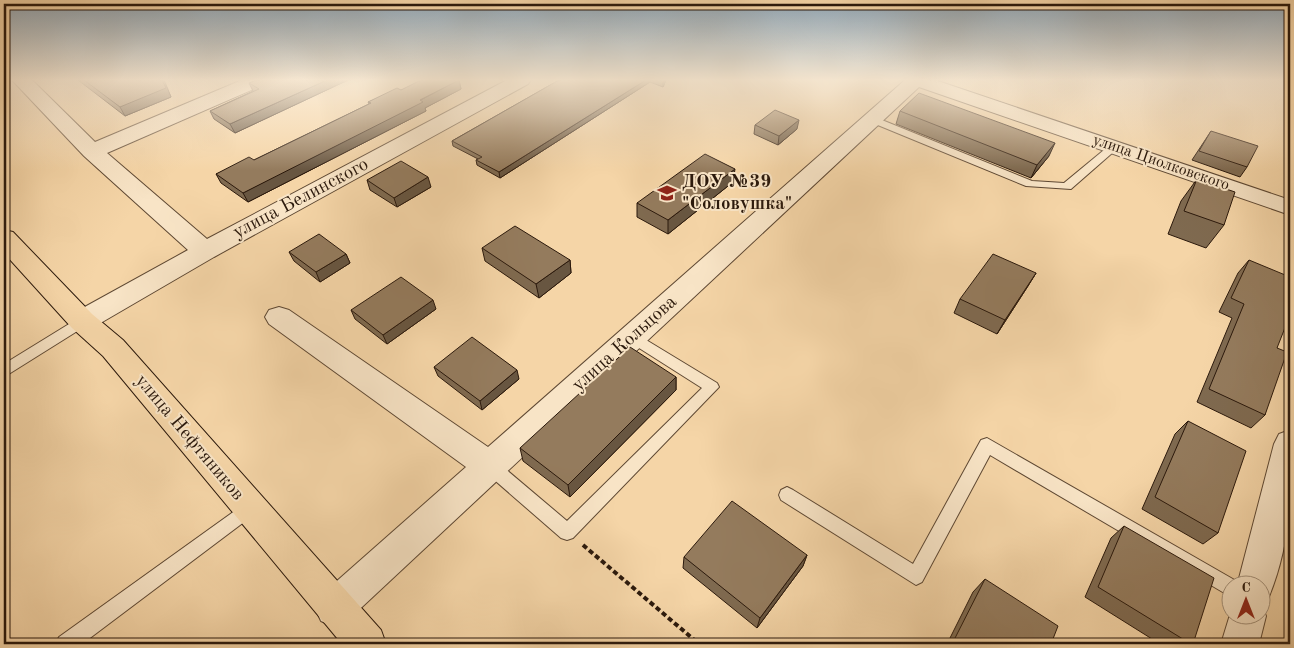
<svg xmlns="http://www.w3.org/2000/svg" width="1294" height="648" font-family="'Old Standard TT',serif">
<style>
.lines{fill:none;stroke-linecap:round;stroke-linejoin:round}
.service-casing{stroke:#5e4833;stroke-width:2}
.minor-casing{stroke:#5e4833;stroke-width:2}
.primary-casing{stroke:#2b190c;stroke-width:2}
.path{stroke:#2b190c;stroke-width:4;stroke-dasharray:5 3;stroke-linecap:butt}
.service{fill:#f8e4c6;fill-rule:evenodd}
.minor{fill:#f8e4c6;fill-rule:evenodd}
.primary{fill:#f5d5a7;fill-rule:evenodd}
.wall{fill:#7f6a50;stroke:#2b190c}
.shaded-wall{fill:#685641;stroke:#2b190c}
.building{fill:#947b5d;stroke:#2b190c}
.labels{text-anchor:middle;dominant-baseline:central;stroke-width:4;stroke-linejoin:round;paint-order:stroke}
.far-street-label{font-size:16px;fill:#2b190c;stroke:#f8e4c6}
.poi-label{font-size:19px;font-weight:bold;fill:#2b190c;stroke:#f8e4c6;text-anchor:start}
.street-label{font-size:19px;fill:#2b190c;stroke:#f8e4c6}
</style>
<rect width="100%" height="100%" fill="#f5d5a7"/>
<filter id="stains"><feTurbulence type="fractalNoise" baseFrequency=".004" numOctaves="4"/><feColorMatrix values="0 0 0 0 .2 0 0 0 0 .09 0 0 0 0 .02 0 0 0 .5 -.17"/></filter>
<radialGradient id="worn" r=".72"><stop offset=".6" stop-color="#630" stop-opacity="0"/><stop offset="1" stop-color="#630" stop-opacity=".3"/></radialGradient>
<g class="lines">
<g class="service-casing">
<path id="service" d="M872 116 1032 181 1064 183 1110 145 1114 144 1119 147 1071 189 1026 186 868 121V117Z
M82 316 89 321 87 325 4 377V364Z
M633 332 717 383 719 387 573 538 567 540 561 538 484 471 482 466 484 461 490 459 496 461 567 521 702 388 628 341 626 337 628 333Z
M987 438 1238 582 1240 586H1232V597L1226 594 990 455 922 582 916 585 781 500 779 495 781 490 787 487 793 490 913 564 981 440Z
M250 500 256 503 258 508 256 513 82 644H56L59 637Z"/>
</g>
<g class="minor-casing">
<path id="minor" d="M12 80H32L95 142 242 80H267L265 84 107 153 207 239 507 80H531L528 84 214 257 92 328 82 331 72 328 68 321 72 314 188 250 84 156Z
M905 80H935L1290 200V215L919 87 347 621 334 627 321 621 315 608 321 595 466 467 269 324 265 317 269 310 279 307 289 310 488 447Z
M1290 430C1294 486 1290 547 1268 599L1262 601V586H1237L1274 444 1279 434Z
M1262 606 1266 616 1259 644H1221L1232 608V616H1262Z"/>
</g>
<g class="primary-casing">
<path id="primary" d="M4 230 13 232 92 314 123 340 381 630 386 644H342L103 356 72 328 4 253Z"/>
</g>
<path class="path" d="M583 545 699 644"/>
<use href="#service" class="service"/>
<use href="#minor" class="minor"/>
<use href="#primary" class="primary"/>
</g>
<path class="wall" d="M78 80H137L139 81 142 80H163L171 97 125 116Z
M348 80 235 133 214 119 210 111 253 91 249 83Z
M459 80 461 89 425 108 426 111 248 202 221 183 216 174 254 160 369 104 368 102 401 90Z
M559 80H666L663 87 650 82 500 178 477 165 476 160 478 159 453 146 452 141Z
M1287 80H1290V86L1285 84Z
M900 111 1049 156 1031 178 896 124Z
M755 125 797 129 778 145 754 134Z
M1211 131 1247 167 1240 177 1192 160Z
M1197 179 1224 225 1206 248 1168 234 1181 201Z
M367 180 431 187 397 207 370 190Z
M733 182 668 234 637 217V203Z
M482 248 570 260 571 273 539 298 485 261Z
M289 252 346 254 350 263 320 282 294 261Z
M1249 260 1277 348 1265 415 1251 428 1197 402 1232 318 1219 312 1238 273Z
M1036 273 1028 286 997 334 954 313 960 299Z
M436 309 387 344 355 319 351 310Z
M434 367 519 379 482 410 438 376Z
M676 377V390L570 497 523 461 520 448Z
M1188 421 1218 533 1203 544 1142 509 1175 434Z
M1124 526 1193 644H1160L1085 597 1111 538Z
M807 555 803 566 757 628 683 568 684 557Z
M985 579 1051 644H947L973 592Z"/>
<path class="shaded-wall" d="M162 80H163L165 82 171 97 125 116 120 107Z
M327 80H348L235 133 230 124Z
M459 80 461 89 425 108 426 111 248 202 243 193Z
M646 80H651L650 82 500 178 499 172Z
M664 80H666L663 87V82Z
M799 120 797 129 778 145 779 136Z
M1055 143 1049 156 1031 178 1037 165Z
M735 169 733 182 668 234V220Z
M428 177 431 187 397 207 394 198Z
M346 254 350 263 320 282 316 272Z
M570 260 571 273 539 298 536 284Z
M1036 273 1028 286 997 334 1005 320Z
M433 300 436 309 387 344 383 335Z
M517 370 519 379 482 410 480 401Z
M676 377V390L570 497 568 485Z
M807 555 803 566 757 628 760 618Z"/>
<path class="building" d="M84 80H137L139 81 142 80H162L166 88 120 107Z
M256 80H327L230 124 210 111 259 89 249 83Z
M421 80H459L420 100 423 102 243 193 216 174 249 157 254 160 371 103 368 102 397 88 401 90Z
M559 80H646L499 172 476 160 482 157 452 141Z
M919 93 1055 143 1037 165 900 111Z
M775 110 799 120 779 136 755 125Z
M1211 131 1258 146 1247 167 1199 151Z
M705 154 735 169 668 220 637 203Z
M401 161 428 177 394 198 367 180Z
M1197 179 1235 192 1224 225 1184 211Z
M515 226 570 260 536 284 482 248Z
M319 234 346 254 316 272 289 252Z
M993 254 1036 273 1005 320 960 299Z
M1249 260 1290 277V315L1277 348 1287 352 1265 415 1209 389 1244 304 1231 298Z
M401 277 433 300 383 335 351 310Z
M472 337 517 370 480 401 434 367Z
M630 347 676 377 568 485 520 448Z
M1188 421 1246 451 1218 533 1155 497Z
M732 501 807 555 760 618 684 557Z
M1124 526 1214 578 1193 644H1191L1098 587Z
M985 579 1058 626 1051 644H952Z"/>
<linearGradient id="sky" x2="0" y2="1"><stop stop-color="#91a8b9"/><stop offset="0.47" stop-color="#faecd7"/><stop offset="1" stop-color="#faecd7" stop-opacity="0"/></linearGradient>
<rect width="1294" height="170" fill="url(#sky)"/>
<defs>
<g id="school-bare" transform="scale(1.5)"><path d="M0-5L7-2L0 1L-7-2ZM-4 1L0 2.5L4 1V4Q0 6-4 4Z" fill="#8f2418" stroke="#f8e4c6" stroke-width="2.5" paint-order="stroke"/></g>
</defs>
<g fill-rule="evenodd">
<use href="#school-bare" x="667" y="193"/>
</g>
<g class="labels">
<g class="far-street-label">
<text transform="translate(1161 163) rotate(19)">улица Циолковского</text>
</g>
<g class="poi-label">
<text x="682" y="182">ДОУ №39<tspan x="682" dy="22">"Соловушка"</tspan></text>
</g>
<g class="street-label">
<text transform="translate(301 199) rotate(-28)">улица Белинского</text>
<text transform="translate(625 344) rotate(-42)">улица Кольцова</text>
<text transform="translate(189 438) rotate(50)">улица Нефтяников</text>
</g>
</g>
<rect width="1294" height="648" fill="none" stroke="#f5d5a7" stroke-width="20"/>
<rect x="5" y="5" width="1284" height="638" fill="none" stroke="#2b190c" stroke-width="2.5"/>
<rect x="10" y="10" width="1274" height="628" fill="none" stroke="#2b190c"/>
<g transform="translate(1246 600)"><circle r="24" fill="#f8e4c6" stroke="#a6937c"/>
<path d="M0-4L9 19L0 12L-9 19Z" fill="#8f2418"/>
<text y="-8" font-size="14" font-weight="bold" text-anchor="middle" fill="#2b190c">С</text>
</g>
<rect width="100%" height="100%" filter="url(#stains)"/>
<rect width="100%" height="100%" fill="url(#worn)"/>
</svg>
